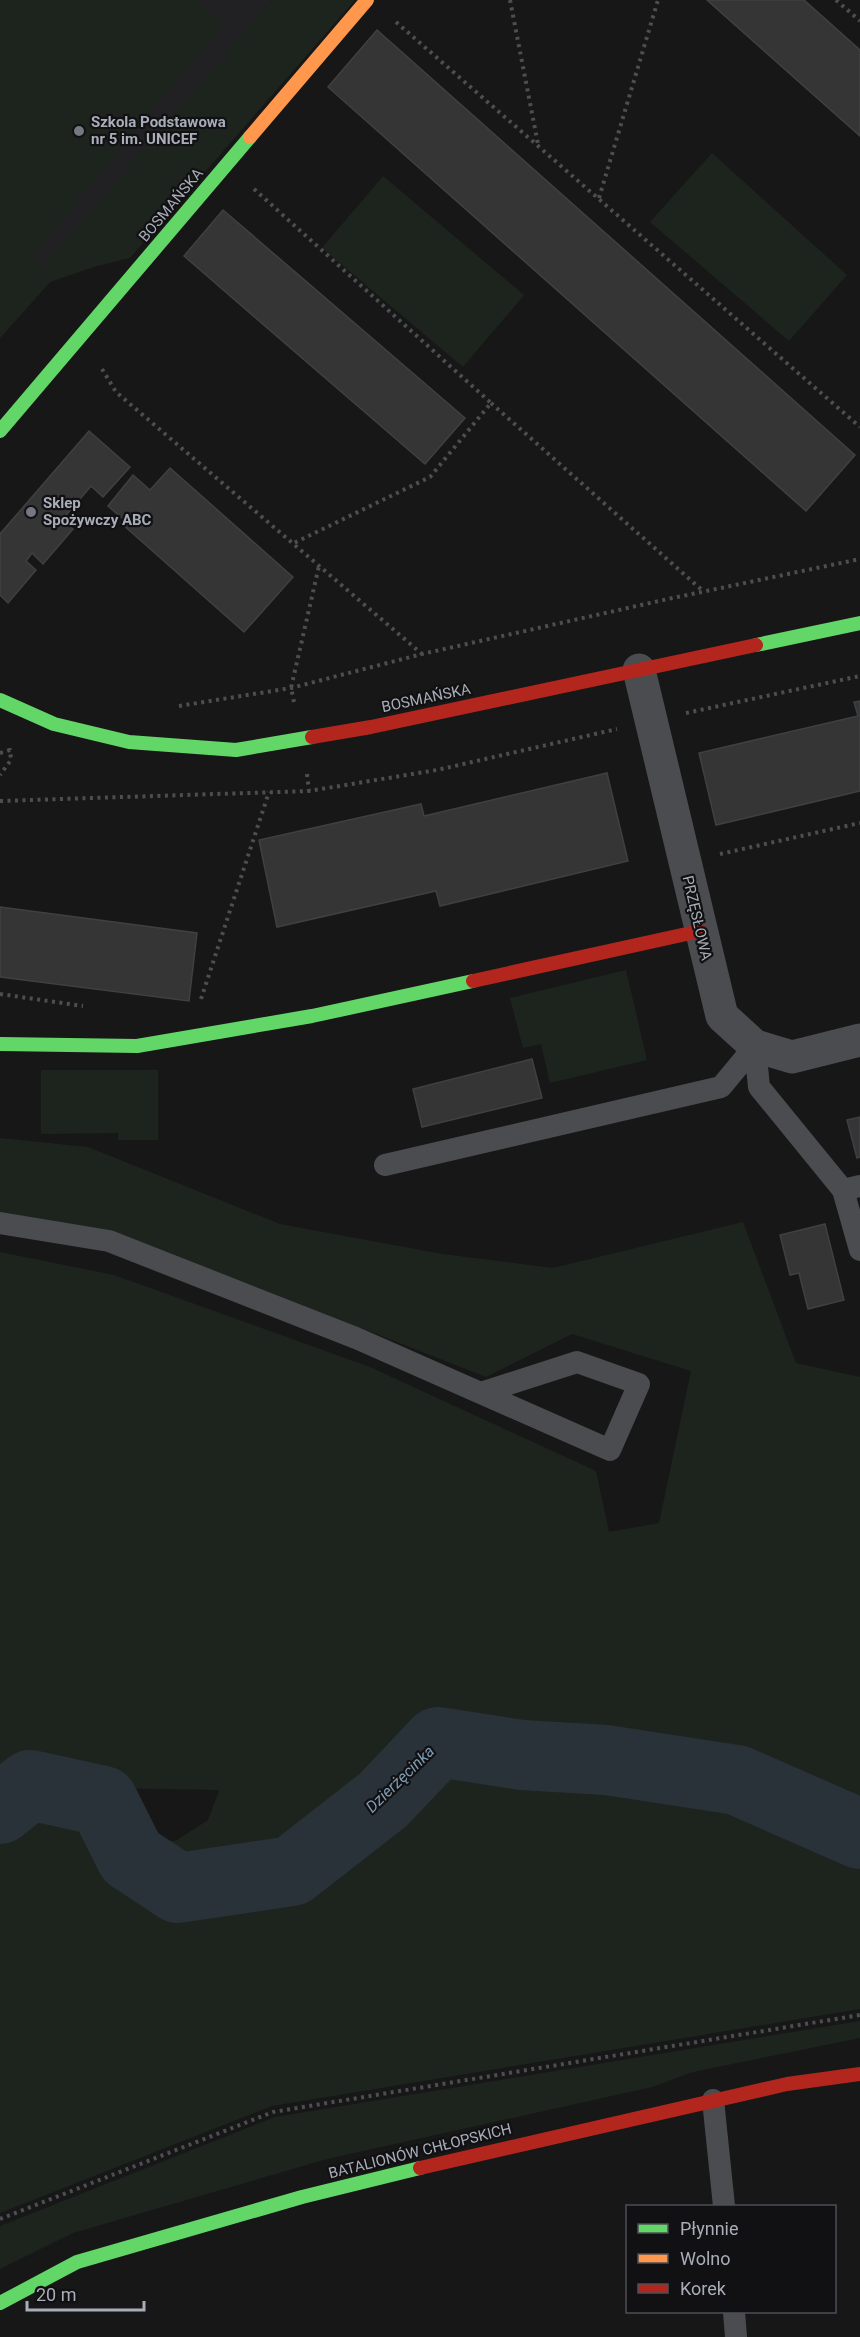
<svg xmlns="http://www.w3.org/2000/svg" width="860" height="2337" font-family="Roboto,sans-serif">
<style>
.built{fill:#212123}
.green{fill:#1d241e;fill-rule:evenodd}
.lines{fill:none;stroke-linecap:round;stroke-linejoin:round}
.river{stroke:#2a3239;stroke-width:70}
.building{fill:#353536;stroke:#3f4043;stroke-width:1.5}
.path{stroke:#4d4e52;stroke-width:4;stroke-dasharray:3 4.5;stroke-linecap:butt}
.lane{stroke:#4b4c50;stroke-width:22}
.street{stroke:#4b4c50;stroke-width:33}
.fast{stroke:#63d668;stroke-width:14}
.slow{stroke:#ff974d;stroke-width:14}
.jam{stroke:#b3261e;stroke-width:14}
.poi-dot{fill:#757880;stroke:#111113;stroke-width:2}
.labels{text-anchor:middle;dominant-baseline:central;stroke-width:4.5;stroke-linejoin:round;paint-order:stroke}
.poi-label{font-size:15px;font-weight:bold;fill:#a8adb8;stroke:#111113;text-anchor:start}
.street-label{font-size:15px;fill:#a8adb8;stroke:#111113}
.water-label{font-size:16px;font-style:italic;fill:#7f9bb3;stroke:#111113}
</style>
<rect width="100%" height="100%" fill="#171717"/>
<path class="built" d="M0 0H272L47 262 50 282 0 338Z"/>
<path class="green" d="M0 0H195L224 24 33 255 49 280 46 262 272 0H355L130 258 97 266 50 282 0 338Z
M712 153 847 275 789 341 650 222Z
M383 176 524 295 463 367 322 248Z
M626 970 647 1060 550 1083 541 1044 523 1048 510 998Z
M41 1070H158V1140H118V1133L41 1134Z
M0 1138 88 1147 280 1224 442 1254 553 1268 743 1222 796 1363 860 1377V2009L272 2106 0 2213V1252L114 1275 370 1367 596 1471 609 1532 659 1523 691 1371 572 1334 486 1377 121 1234 0 1215ZM110 1788 219 1790V1791L208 1820 175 1841 145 1839Z
M860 2021V2038L693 2072 652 2087 327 2159 73 2233 0 2269V2226L275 2117Z"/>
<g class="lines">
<path class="river" d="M0 1809 30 1785 103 1801 131 1857 178 1888 292 1871 383 1800 438 1742 522 1755 606 1760 737 1780 860 1834"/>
</g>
<path class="building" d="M707 0H804L860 50V136Z
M377 30 855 455 806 511 328 87Z
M223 210 465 418 425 464 184 256Z
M89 431 130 467 103 497 91 486 62 520 73 529 43 564 32 553 26 561 36 570 8 603 0 595V534Z
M170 468 293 577 244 632 121 523 124 520 108 506 133 475 150 490Z
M860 701V791L716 825 699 753 858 716 854 702Z
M607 773 628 861 440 906 436 891 277 927 259 840 421 804 424 816Z
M0 907 197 933 189 1001 0 977Z
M532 1059 542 1098 422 1127 413 1089Z
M860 1117V1157L857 1158 847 1120Z
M825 1224 844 1300 808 1309 799 1273 790 1275 780 1235Z"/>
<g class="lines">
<path class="path" d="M510 0 538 144
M836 0 860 21
M396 22 860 427
M254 189 491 403 430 477 294 543
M599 198 658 0
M102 369 116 392 422 654
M491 403 703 591
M294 702 291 688 319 566
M179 706 291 688 422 654 668 599 860 559
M686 713 860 676
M0 753 10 750 11 760 0 775
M307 774 309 791
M0 801 309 791 437 770 617 729
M720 854 860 823
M0 994 83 1006
M201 999 269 792
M0 2219 273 2112 860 2015"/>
<path class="lane" d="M755 1046 759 1087 843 1190
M385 1165 721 1087 755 1046
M860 1186 843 1190 860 1250
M0 1223 109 1241 356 1338 610 1450 639 1384 577 1362 481 1393
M713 2100 724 2206
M734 2312 736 2337"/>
<path class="street" d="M639 670 722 1016 755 1046 792 1057 860 1040"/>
<path class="fast" d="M0 431 250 137
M756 645 860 623
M0 700 54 724 129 742 236 750 312 737
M0 1044 137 1046 312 1016 473 981
M0 2303 77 2262 302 2197 420 2168"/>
<path class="slow" d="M250 137 367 0"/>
<path class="jam" d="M312 737 371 727 756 645
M473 981 700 931
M420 2168 787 2084 860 2074"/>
</g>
<g class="poi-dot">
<circle cx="79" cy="131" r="6"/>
<circle cx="31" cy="512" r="6"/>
</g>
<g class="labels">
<g class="poi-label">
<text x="91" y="122">Szkola Podstawowa<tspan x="91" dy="17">nr 5 im. UNICEF</tspan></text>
<text x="43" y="503">Sklep<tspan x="43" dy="17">Spożywczy ABC</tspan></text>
</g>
<g class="street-label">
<text transform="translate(171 205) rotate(-50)">BOSMAŃSKA</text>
<text transform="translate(426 698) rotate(-12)">BOSMAŃSKA</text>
<text transform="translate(697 918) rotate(77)">PRZĘSŁOWA</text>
<text transform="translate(420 2151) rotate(-14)">BATALIONÓW CHŁOPSKICH</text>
</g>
<g class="water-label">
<text transform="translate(400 1779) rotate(-44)">Dzierżęcinka</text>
</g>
</g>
<rect x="626" y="2205" width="210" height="108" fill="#111113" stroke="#4d4f55" stroke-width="1.5"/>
<rect x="638" y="2224" width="30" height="9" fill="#63d668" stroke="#4d4f55" stroke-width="1.5"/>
<text x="680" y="2235" font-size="18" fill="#a8adb8">Płynnie</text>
<rect x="638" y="2254" width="30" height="9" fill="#ff974d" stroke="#4d4f55" stroke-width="1.5"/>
<text x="680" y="2265" font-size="18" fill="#a8adb8">Wolno</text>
<rect x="638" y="2284" width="30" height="9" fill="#b3261e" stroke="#4d4f55" stroke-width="1.5"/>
<text x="680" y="2295" font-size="18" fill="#a8adb8">Korek</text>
<path d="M27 2301v9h117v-9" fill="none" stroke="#a8adb8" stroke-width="3"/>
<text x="36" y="2301" font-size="18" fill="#a8adb8" stroke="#111113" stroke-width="4.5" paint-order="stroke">20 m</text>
</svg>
